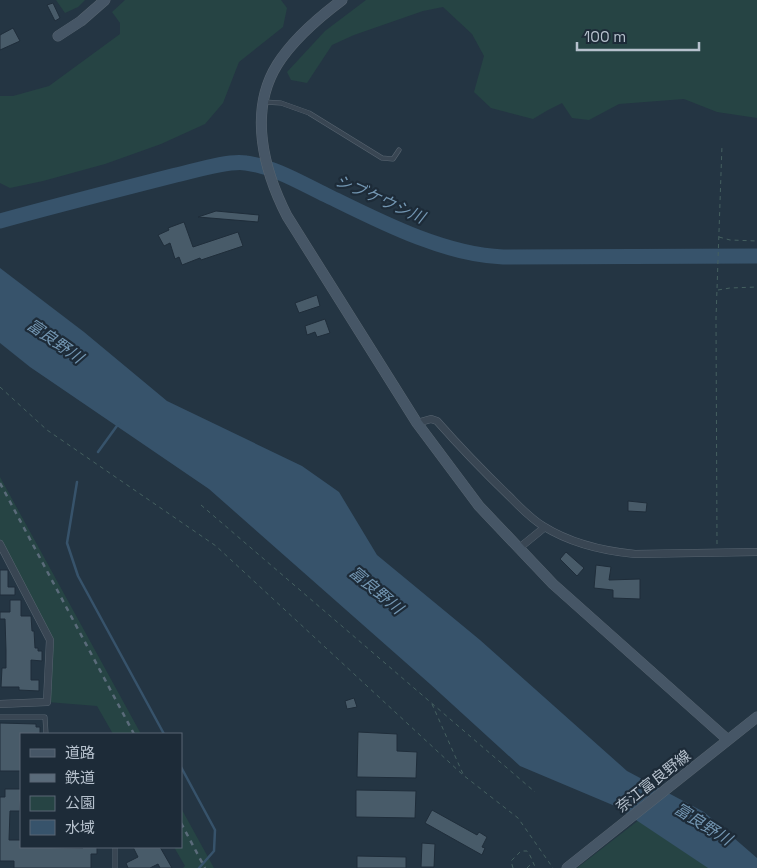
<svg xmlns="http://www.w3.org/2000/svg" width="757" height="868" font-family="'Space Grotesk','Noto Sans JP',sans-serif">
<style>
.green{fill:#264444}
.water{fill:#37536b}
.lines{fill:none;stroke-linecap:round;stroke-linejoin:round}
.stream{stroke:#37536b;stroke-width:2.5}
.river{stroke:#37536b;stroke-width:15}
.building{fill:#485b69;stroke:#1f2d3a}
.lane-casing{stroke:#576470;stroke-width:5}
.street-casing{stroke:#576470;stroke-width:8}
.secondary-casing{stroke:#576470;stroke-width:11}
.path{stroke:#456060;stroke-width:1;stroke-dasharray:4 4;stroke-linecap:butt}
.lane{stroke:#394653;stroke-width:4}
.street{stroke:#394653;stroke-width:7}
.secondary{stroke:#465666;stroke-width:10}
.rail{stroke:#5a6b7a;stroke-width:2.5;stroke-dasharray:5 5;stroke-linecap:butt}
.labels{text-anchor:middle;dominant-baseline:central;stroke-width:4.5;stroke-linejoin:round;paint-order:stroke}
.street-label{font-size:15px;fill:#b6c1cd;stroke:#1d2b38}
.water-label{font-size:16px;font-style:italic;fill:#7396b2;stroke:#1d2b38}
</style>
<rect width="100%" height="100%" fill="#243543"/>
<path class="green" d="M56 0H85L78 7 65 13Z
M125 0H281L287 8 283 27 239 62 223 103 205 124 161 144 105 164 43 181 10 188 0 183V96H13L49 86 120 34V23L112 12Z
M366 0H757V118L717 112 684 99 619 104 589 120 572 118 562 103 548 110 533 119 491 108 474 92 484 56 472 34 443 7 423 11 354 35 332 45 307 83 291 80 287 72 325 31Z
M0 477 141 734H113L97 706 47 702 50 640 0 544Z
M181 808 214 868H183L185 866 174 847H181Z
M644 816 714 868H577Z"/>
<path class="water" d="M0 268 84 332 167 401 302 466 339 492 377 555 480 640 627 771 704 812 757 858V868H708L615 806 520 766 430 684 209 489 30 367 0 343Z"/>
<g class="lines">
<path class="stream" d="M98 452 119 423
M77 482 67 543 78 576 164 734
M181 767 215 830 214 851 199 868"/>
<path class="river" d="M0 221C58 205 117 190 176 175 194 171 228 160 246 163 275 167 301 183 326 195 379 221 444 255 503 257L757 256"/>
</g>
<path class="building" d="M53 3 60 18 55 21 47 5Z
M13 28 20 41 0 50V35Z
M216 211 259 215 258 222 198 217Z
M184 222 193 247 238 232 243 246 201 260 200 258 182 265 179 257 175 259 170 243 164 246 158 235 169 230 168 228Z
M317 295 320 306 299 313 295 303Z
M325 319 330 333 317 337 315 332 307 335 305 326Z
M628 501 647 503 646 512 628 511Z
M566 552 584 568 577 576 560 559Z
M596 565 611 567 609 580 640 579V599L613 598V590L594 588Z
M0 570H8V587H15V595H0Z
M10 600H21V616H31L32 631H34L35 648H38V651H42V661L31 660V680H39V691L19 690V687H1L2 668H6V650L5 619H0V612H10Z
M354 698 357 707 347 709 345 701Z
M0 723 36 724V727H40V734H21V771H0Z
M358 732 397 734V751L417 752 416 778 357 777Z
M5 789H21L20 811H10L9 840H21V847L83 848V847H97V854H91V868H14V861H0V797H5Z
M356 790 416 791 415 818 356 817Z
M432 810 477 835 479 832 487 837 482 847 485 848 482 855 425 823Z
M422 843 435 844 434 867H421Z
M133 847H160L172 868H160L158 864 150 868H128L126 863 138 857Z
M357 856 406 857V868H357Z"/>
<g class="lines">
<g class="lane-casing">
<path id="lane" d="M264 102 281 103 309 113 382 158 393 159 399 150
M0 717H45L46 734
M115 847V868"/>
</g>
<g class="street-casing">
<path id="street" d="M417 423 431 419 437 421C460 447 484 472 509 496 520 507 530 518 543 526 570 543 604 551 635 554L757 552
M0 544 50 640 47 702 0 704
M518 549 545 527"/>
</g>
<g class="secondary-casing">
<path id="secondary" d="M342 0C318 18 293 39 277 65 248 112 264 171 287 216L417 423 479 506 553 584 728 740
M58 36 81 21 105 0
M567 868 757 717"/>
</g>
<path class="path" d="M719 237 730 240 757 241
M718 290 730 288 757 287
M0 387 47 430 216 546 463 775 518 818 553 868
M201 505 535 792
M717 544 716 318 722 145
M432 704 463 774
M513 868 511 861 521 851H527C532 857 532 862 536 868
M527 868 532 863"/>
<use href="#lane" class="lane"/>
<use href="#street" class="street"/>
<use href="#secondary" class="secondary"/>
<path class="rail" d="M0 483 134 734
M181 823 205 868"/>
</g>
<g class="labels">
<g class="street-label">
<text transform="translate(653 781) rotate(-38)">奈江富良野線</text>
</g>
<g class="water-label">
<text transform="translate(380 199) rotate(24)">シブケウシ川</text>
<text transform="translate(55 341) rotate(35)">富良野川</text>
<text transform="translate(376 590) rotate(40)">富良野川</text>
<text transform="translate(703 824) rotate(32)">富良野川</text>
</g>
</g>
<rect x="20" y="733" width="162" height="115" fill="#1d2b38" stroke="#5a6774"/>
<rect x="30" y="749" width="25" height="8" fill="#465666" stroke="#5a6774"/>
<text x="65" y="758" font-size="15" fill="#b6c1cd">道路</text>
<rect x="30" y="774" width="25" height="8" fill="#5a6b7a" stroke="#5a6774"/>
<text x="65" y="783" font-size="15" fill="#b6c1cd">鉄道</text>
<rect x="30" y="796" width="25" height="15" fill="#264444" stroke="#5a6774"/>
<text x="65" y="808" font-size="15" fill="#b6c1cd">公園</text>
<rect x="30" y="820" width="25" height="15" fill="#37536b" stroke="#5a6774"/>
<text x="65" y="833" font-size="15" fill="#b6c1cd">水域</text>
<path d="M577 42v8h122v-8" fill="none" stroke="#b6c1cd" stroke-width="2.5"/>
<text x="584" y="42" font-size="15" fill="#b6c1cd" stroke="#1d2b38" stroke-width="4" paint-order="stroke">100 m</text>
</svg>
